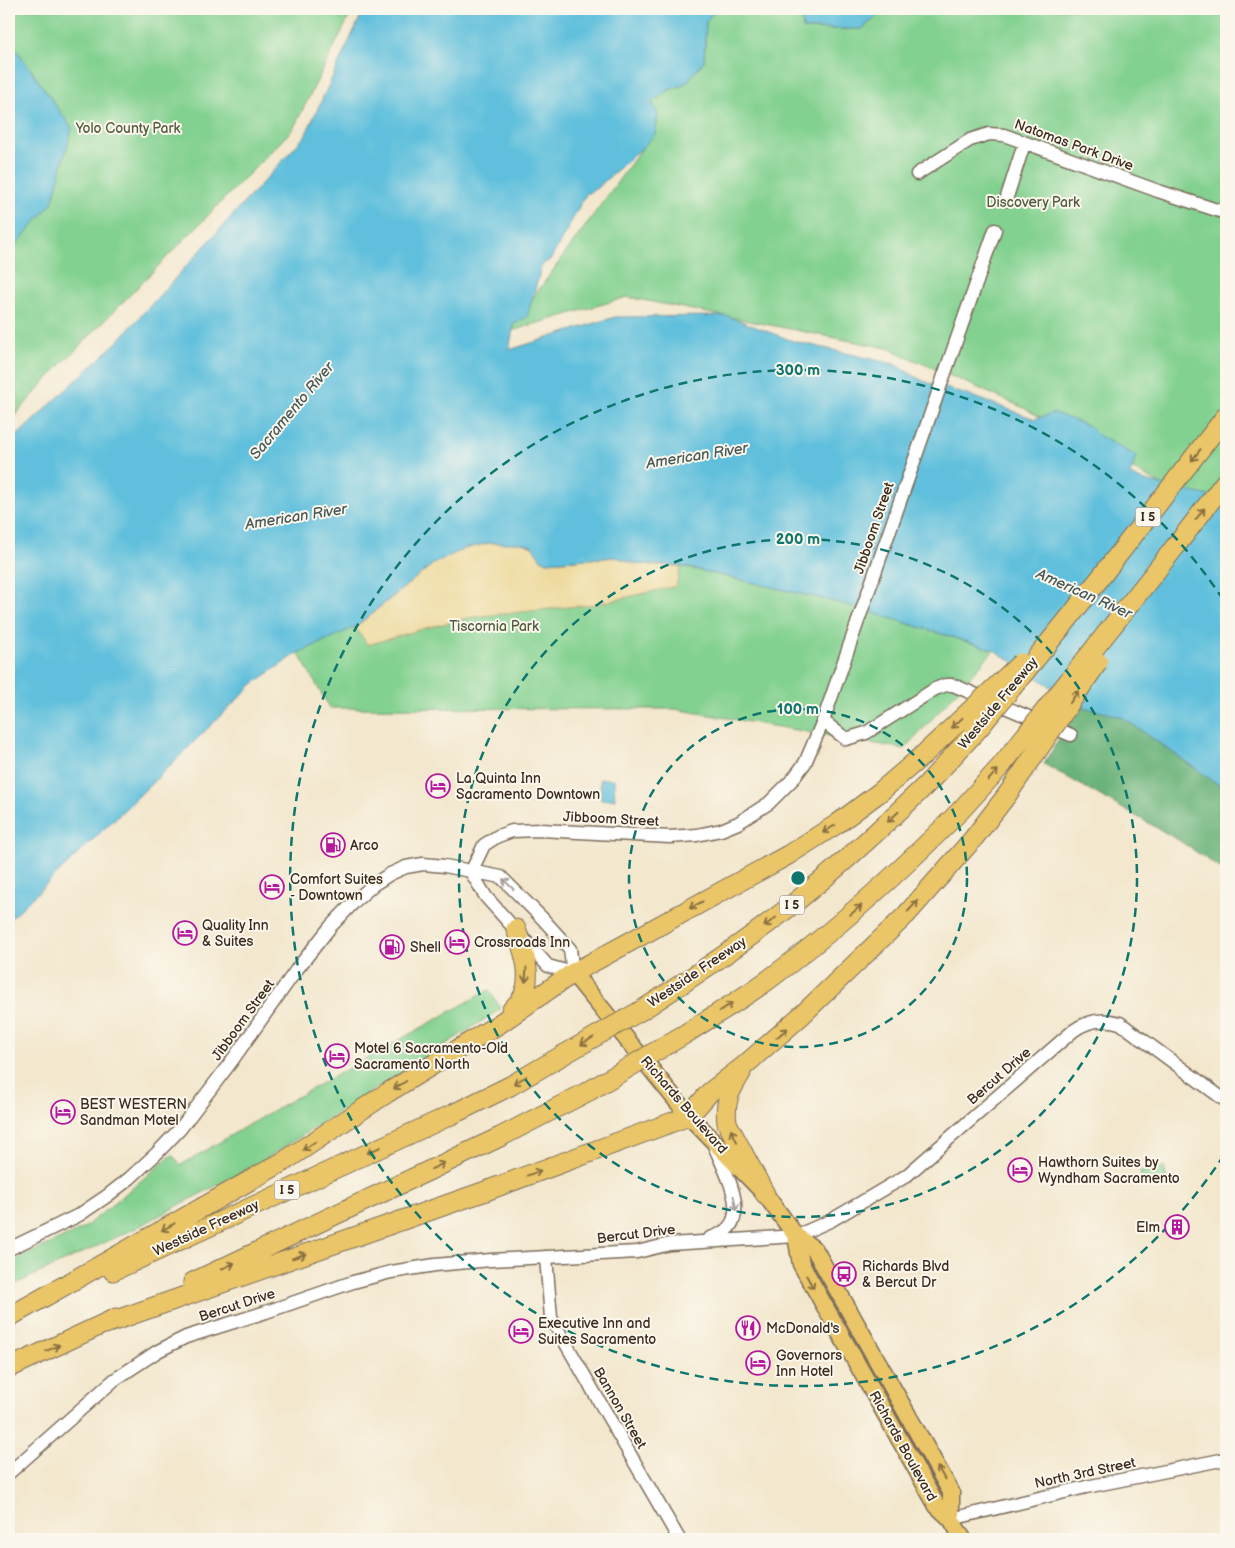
<svg xmlns="http://www.w3.org/2000/svg" width="1235" height="1548" font-family="'Balsamiq Sans',sans-serif">
<style>
.green{fill:#83d190;stroke:#5f7e57}
.forest{fill:#6ab37a;stroke:#526e4c}
.sand{fill:#eeda9e;stroke:#94825e}
.water{fill:#5ebfdc;stroke:#4c747d}
.lines{fill:none;stroke-linecap:round;stroke-linejoin:round}
.minor-casing{stroke:#7b6c5b;stroke-width:15}
.major-casing{stroke:#7b6c5b;stroke-width:19}
.highway-casing{stroke:#7b6c5b;stroke-width:21}
.minor{stroke:#fff;stroke-width:12}
.major{stroke:#eac669;stroke-width:16}
.highway{stroke:#eac669;stroke-width:19}
.highway-bridge-casing{stroke:#7b6c5b;stroke-width:21;stroke-linecap:butt}
.highway-bridge{stroke:#eac669;stroke-width:19}
.oneway{stroke:#8a7040}
.oneway2{stroke:#a79f9a}
.ring{fill:none;stroke:#0f766e;stroke-width:2.5;stroke-dasharray:9 6}
.labels{text-anchor:middle;dominant-baseline:central;stroke-width:4;stroke-linejoin:round;paint-order:stroke}
.shield{fill:#fbf7ec;stroke:#75685c;stroke-width:1}
.shield-label{font-size:12px;font-weight:bold;fill:#3b2a1e}
.park-label{font-size:14px;fill:#515c40;stroke:#fbf7ec}
.street-label{font-size:14px;fill:#3b2a1e;stroke:#fbf7ec}
.poi-label{font-size:14px;fill:#3b2a1e;stroke:#fbf7ec;text-anchor:start}
.water-label{font-size:15px;font-style:italic;fill:#465757;stroke:#fbf7ec}
.centre{fill:#0f766e;stroke:#fbf7ec;stroke-width:2.5}
.ring-label{font-size:15px;text-anchor:middle;font-weight:bold;fill:#0f766e;stroke:#fbf7ec;stroke-width:4;stroke-linejoin:round;paint-order:stroke}
</style>
<rect width="100%" height="100%" fill="#fbf7ec"/>
<filter id="ink" filterUnits="userSpaceOnUse"><feTurbulence type="fractalNoise" baseFrequency=".02" numOctaves="2"/><feDisplacementMap in="SourceGraphic" scale="10" xChannelSelector="R" yChannelSelector="G"/><feConvolveMatrix kernelMatrix="1 2 1 2 8 2 1 2 1" color-interpolation-filters="sRGB"/></filter>
<filter id="wash" filterUnits="userSpaceOnUse"><feTurbulence type="fractalNoise" baseFrequency=".0096" numOctaves="4" result="noise"/><feDisplacementMap in="SourceGraphic" scale="20" xChannelSelector="R" yChannelSelector="G"/><feGaussianBlur stdDeviation="1.12" result="paint"/><feColorMatrix in="noise" values="0 0 0 0 0 0 0 0 0 0 0 0 0 0 0 0 0 1.4 0 .05"/><feComposite in="paint" operator="in"/></filter>
<g filter="url(#wash)">
<rect width="100%" height="100%" fill="#f3e7cd"/>
<path class="green" d="M9 9H353L293 129 53 373 9 422Z
M715 9H801L803 29H862L885 9H1226V507L1219 517 1024 408 887 348 627 297 508 332 643 147C658 130 661 124 652 102L669 90 685 84 704 61 706 21Z
M646 565 681 566 844 604 994 650 905 749 675 709 330 708 298 653 355 627 378 609Z
M489 990 501 1009 259 1163 134 1229 9 1287V1263L84 1228 172 1155 181 1165 272 1111Z
M1164 1167 1167 1180 1143 1185 1140 1172Z"/>
<path class="forest" d="M1083 707 1122 717 1226 790V872L1180 841 1044 764 1063 732Z"/>
<path class="sand" d="M489 543C501 543 523 539 533 548 538 553 540 558 547 562L616 557 636 564 681 566 676 586 597 604 473 617 426 628 368 645 355 627 433 564 464 549Z"/>
<path class="water" d="M364 9H715L706 22 704 61 685 84 669 90 652 102 658 115 655 134 643 147 597 188 586 194 551 259 542 265 527 317 514 324 509 350 615 317 727 316 793 341 894 364 923 381 983 400 1035 419 1054 413 1089 426 1098 435 1136 456 1130 475 1141 480 1226 500V790L1122 717 1083 707 994 650 844 604 681 566 636 564 616 557 547 562 541 559 532 546 521 543H489L464 549 433 564 355 627 298 653 254 683 147 788 9 920V443L117 342 305 136Z
M801 9H885L862 29H803Z
M9 39 72 128 52 203 9 253Z
M600 779H614L615 799 601 800Z"/>
</g>
<g filter="url(#ink)">
<g class="lines">
<g class="minor-casing">
<path id="minor" d="M917 174 970 140 989 134 1004 135 1158 191 1226 213
M1006 200 1024 144
M823 721 846 739 866 733 935 689 946 685H953L1071 735
M471 872 484 845 498 836 512 831 541 830 670 837 697 835 721 830 738 823 769 803 793 779 805 763 823 721 995 230
M710 1238C758 1225 725 1173 713 1143
M9 1249 79 1215 107 1196 130 1178 156 1154 180 1129 231 1062 297 969 331 926 355 901 373 885 390 874 406 867 423 864 445 866 501 877 542 918 570 949 573 973 548 966 486 897 471 872
M546 1257 551 1318 679 1539
M9 1473 114 1380 158 1351 186 1337 266 1312 353 1282 391 1272 435 1265 491 1260 637 1252 670 1244 796 1236 830 1221 906 1176 1073 1031C1088 1020 1103 1018 1120 1023L1226 1101
M951 1519 1086 1487 1226 1459"/>
</g>
<g class="major-casing">
<path id="major" d="M573 973 689 1116 765 1194 796 1236 815 1250 951 1492V1519
M796 1236 801 1264 937 1506 951 1519 963 1539"/>
</g>
<g class="highway-casing">
<path id="highway" d="M1175 547 1226 481
M1069 618 1226 416
M642 1010C690 979 738 947 783 912 834 872 882 828 928 783
M511 1011C514 1007 519 1003 522 998 534 976 523 950 516 929
M685 1034C713 1016 742 999 768 980 837 929 900 872 960 811
M741 1073C730 1091 724 1101 727 1123L765 1194
M113 1271 451 1115 510 1086 563 1055
M193 1282 500 1137 589 1091
M9 1317 286 1160 387 1093 499 1024 573 973 788 855 837 824 880 792 922 756
M105 1324 483 1192 689 1116 710 1092 745 1065 803 1014 906 915 973 839 1007 795
M9 1368 116 1318"/>
</g>
<use href="#minor" class="minor"/>
<use href="#major" class="major"/>
<use href="#highway" class="highway"/>
<g class="highway-bridge-casing">
<path id="highway-bridge" d="M922 756 1021 663
M928 783 979 728 1069 618
M1007 795 1098 662
M960 811 1001 766 1175 547
M563 1055 642 1010
M589 1091 685 1034"/>
</g>
<use href="#highway-bridge" class="highway-bridge"/>
</g>
<defs><path id="oneway-shaft" d="M-6 0H5M1.5-3L5.5 0L1.5 3" fill="none" stroke-width="1.6" stroke-linecap="round" stroke-linejoin="round" transform="scale(1.25)"/></defs>
<g class="oneway">
<use href="#oneway-shaft" transform="translate(1196 455) rotate(128)"/>
<use href="#oneway-shaft" transform="translate(1200 514) rotate(-52)"/>
<use href="#oneway-shaft" transform="translate(1074 697) rotate(-56)"/>
<use href="#oneway-shaft" transform="translate(957 723) rotate(137)"/>
<use href="#oneway-shaft" transform="translate(993 775) rotate(-48)"/>
<use href="#oneway-shaft" transform="translate(893 817) rotate(136)"/>
<use href="#oneway-shaft" transform="translate(829 829) rotate(148)"/>
<use href="#oneway-shaft" transform="translate(696 905) rotate(151)"/>
<use href="#oneway-shaft" transform="translate(913 906) rotate(-47)"/>
<use href="#oneway-shaft" transform="translate(856 910) rotate(-40)"/>
<use href="#oneway-shaft" transform="translate(770 922) rotate(143)"/>
<use href="#oneway-shaft" transform="translate(526 975) rotate(93)"/>
<use href="#oneway-shaft" transform="translate(726 1007) rotate(-33)"/>
<use href="#oneway-shaft" transform="translate(782 1033) rotate(-41)"/>
<use href="#oneway-shaft" transform="translate(587 1041) rotate(150)"/>
<use href="#oneway-shaft" transform="translate(520 1080) rotate(150)"/>
<use href="#oneway-shaft" transform="translate(400 1085) rotate(148)"/>
<use href="#oneway-shaft" transform="translate(734 1136) rotate(-118)"/>
<use href="#oneway-shaft" transform="translate(309 1146) rotate(147)"/>
<use href="#oneway-shaft" transform="translate(374 1150) rotate(155)"/>
<use href="#oneway-shaft" transform="translate(438 1166) rotate(-25)"/>
<use href="#oneway-shaft" transform="translate(534 1173) rotate(-20)"/>
<use href="#oneway-shaft" transform="translate(168 1227) rotate(151)"/>
<use href="#oneway-shaft" transform="translate(299 1256) rotate(-19)"/>
<use href="#oneway-shaft" transform="translate(228 1266) rotate(-25)"/>
<use href="#oneway-shaft" transform="translate(810 1282) rotate(61)"/>
<use href="#oneway-shaft" transform="translate(53 1348) rotate(-25)"/>
<use href="#oneway-shaft" transform="translate(941 1473) rotate(-120)"/>
</g>
<g class="oneway2">
<use href="#oneway-shaft" transform="translate(508 884) rotate(-136)"/>
<use href="#oneway-shaft" transform="translate(735 1203) rotate(79)"/>
</g>
</g>
<g class="ring">
<circle cx="798" cy="878" r="169"/>
<circle cx="798" cy="878" r="339"/>
<path d="M1224 1155A508 508 0 1 1 1224 601"/>
</g>
<defs>
<g id="hotel-ring" transform="scale(1.25)"><circle r="9.5" fill="#fbf7ec" stroke="#b5179e" stroke-width="1.5"/><path d="M-6-4.5h1.5V1H6V5H4.5V3h-9V5H-6ZM-4 0a1.8 1.8 0 1 1 3.6 0ZM.5 0V-2.5h3Q6-2.5 6 0Z" fill="#b5179e"/></g>
<g id="fuel-ring" transform="scale(1.25)"><circle r="9.5" fill="#fbf7ec" stroke="#b5179e" stroke-width="1.5"/><path d="M-5.5-6h7V0h2V4h1.3V-2.5L3-4.5l.8-.8L6-3V5H2.5V1h-1V6h-7ZM-4.2-4.7v3.2H.2V-4.7Z" fill="#b5179e"/></g>
<g id="building-ring" transform="scale(1.25)"><circle r="9.5" fill="#fbf7ec" stroke="#b5179e" stroke-width="1.5"/><path d="M-4-6H4V6H1V3H-1V6H-4ZM-2.5-4.3h1.7v1.8h-1.7ZM.8-4.3h1.7v1.8H.8ZM-2.5-1h1.7V.8h-1.7ZM.8-1h1.7V.8H.8Z" fill="#b5179e"/></g>
<g id="bus-ring" transform="scale(1.25)"><circle r="9.5" fill="#fbf7ec" stroke="#b5179e" stroke-width="1.5"/><path d="M-5-6H5V4H4V6H2V4H-2V6H-4V4H-5ZM-3.5-4V0h7V-4ZM-3.5 1.2v1.5H-2V1.2ZM2 1.2v1.5H3.5V1.2Z" fill="#b5179e"/></g>
<g id="restaurant-ring" transform="scale(1.25)"><circle r="9.5" fill="#fbf7ec" stroke="#b5179e" stroke-width="1.5"/><path d="M-5-6h1v4h1v-4h1v4h1v-4h1v5L-1.5 .5V6h-2V.5L-5-1ZM5-6V6H3V1.5H1.5Q1.5-4 5-6Z" fill="#b5179e"/></g>
</defs>
<g fill-rule="evenodd">
<use href="#hotel-ring" x="438" y="786"/>
<use href="#fuel-ring" x="333" y="845"/>
<use href="#hotel-ring" x="272" y="887"/>
<use href="#hotel-ring" x="185" y="933"/>
<use href="#hotel-ring" x="457" y="942"/>
<use href="#fuel-ring" x="392" y="947"/>
<use href="#hotel-ring" x="337" y="1056"/>
<use href="#hotel-ring" x="63" y="1112"/>
<use href="#hotel-ring" x="1020" y="1170"/>
<use href="#building-ring" x="1177" y="1227"/>
<use href="#bus-ring" x="844" y="1274"/>
<use href="#restaurant-ring" x="748" y="1328"/>
<use href="#hotel-ring" x="521" y="1331"/>
<use href="#hotel-ring" x="758" y="1363"/>
</g>
<g class="labels">
<g class="shield">
<rect x="1135.5" y="507.5" width="25" height="19" rx="4"/>
<rect x="779.5" y="895.5" width="25" height="19" rx="4"/>
<rect x="274.5" y="1180.5" width="25" height="19" rx="4"/>
</g>
<g class="shield-label">
<text x="1148" y="517">I 5</text>
<text x="792" y="905">I 5</text>
<text x="287" y="1190">I 5</text>
</g>
<g class="park-label">
<text x="128" y="128">Yolo County Park</text>
<text x="1033" y="202">Discovery Park</text>
<text x="494" y="626">Tiscornia Park</text>
</g>
<g class="street-label">
<text transform="translate(1074 145) rotate(20)">Natomas Park Drive</text>
<text transform="translate(874 528) rotate(-71)">Jibboom Street</text>
<text transform="translate(998 703) rotate(-50)">Westside Freeway</text>
<text transform="translate(611 819) rotate(3)">Jibboom Street</text>
<text transform="translate(697 972) rotate(-34)">Westside Freeway</text>
<text transform="translate(243 1020) rotate(-54)">Jibboom Street</text>
<text transform="translate(999 1076) rotate(-41)">Bercut Drive</text>
<text transform="translate(684 1105) rotate(49)">Richards Boulevard</text>
<text transform="translate(206 1228) rotate(-25)">Westside Freeway</text>
<text transform="translate(636 1234) rotate(-7)">Bercut Drive</text>
<text transform="translate(237 1305) rotate(-18)">Bercut Drive</text>
<text transform="translate(620 1408) rotate(60)">Bannon Street</text>
<text transform="translate(903 1446) rotate(61)">Richards Boulevard</text>
<text transform="translate(1085 1473) rotate(-12)">North 3rd Street</text>
</g>
<g class="poi-label">
<text x="456" y="778">La Quinta Inn<tspan x="456" dy="16">Sacramento Downtown</tspan></text>
<text x="350" y="845">Arco</text>
<text x="290" y="879">Comfort Suites<tspan x="290" dy="16">- Downtown</tspan></text>
<text x="202" y="925">Quality Inn<tspan x="202" dy="16">&amp; Suites</tspan></text>
<text x="474" y="942">Crossroads Inn</text>
<text x="410" y="947">Shell</text>
<text x="354" y="1048">Motel 6 Sacramento-Old<tspan x="354" dy="16">Sacramento North</tspan></text>
<text x="80" y="1104">BEST WESTERN<tspan x="80" dy="16">Sandman Motel</tspan></text>
<text x="1038" y="1162">Hawthorn Suites by<tspan x="1038" dy="16">Wyndham Sacramento</tspan></text>
<text x="1160" y="1227" text-anchor="end">Elm</text>
<text x="862" y="1266">Richards Blvd<tspan x="862" dy="16">&amp; Bercut Dr</tspan></text>
<text x="538" y="1323">Executive Inn and<tspan x="538" dy="16">Suites Sacramento</tspan></text>
<text x="766" y="1328">McDonald's</text>
<text x="776" y="1355">Governors<tspan x="776" dy="16">Inn Hotel</tspan></text>
</g>
<g class="water-label">
<text transform="translate(292 411) rotate(-50)">Sacramento River</text>
<text transform="translate(697 456) rotate(-9)">American River</text>
<text transform="translate(296 517) rotate(-9)">American River</text>
<text transform="translate(1084 594) rotate(24)">American River</text>
</g>
</g>
<circle cx="798" cy="878" r="8" class="centre"/>
<g class="ring-label">
<text x="798" y="375">300 m</text>
<text x="798" y="544">200 m</text>
<text x="798" y="714">100 m</text>
</g>
<rect width="1235" height="1548" fill="none" stroke="#fbf7ec" stroke-width="30"/>
</svg>
